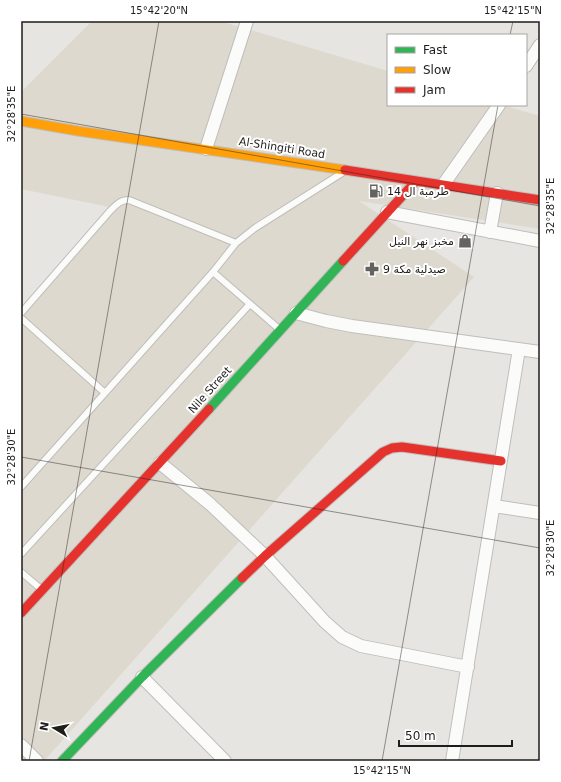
<svg xmlns="http://www.w3.org/2000/svg" width="561" height="782" font-family="'DejaVu Sans',Cairo,sans-serif">
<style>
.built{fill:#ded9cf}
.lines{fill:none;stroke-linecap:round;stroke-linejoin:round}
.lane-casing{stroke:#bfbebb;stroke-width:8}
.street-casing{stroke:#bfbebb;stroke-width:14}
.fast-casing{stroke:#bfbebb;stroke-width:11}
.slow-casing{stroke:#bfbebb;stroke-width:11}
.jam-casing{stroke:#bfbebb;stroke-width:11}
.lane{stroke:#fbfbfa;stroke-width:6}
.street{stroke:#fbfbfa;stroke-width:12}
.fast{stroke:#30b455;stroke-width:9}
.slow{stroke:#ff9f0a;stroke-width:9}
.jam{stroke:#e5322d;stroke-width:9}
.ticks{fill:none;stroke:#1f1d1a;stroke-width:1;stroke-opacity:0.45}
.labels{text-anchor:middle;dominant-baseline:central;stroke-width:4;stroke-linejoin:round;paint-order:stroke}
.street-label{font-size:11px;fill:#1f1d1a;stroke:#fff}
.poi-label{font-size:11px;fill:#1f1d1a;stroke:#fff;text-anchor:start}
.neatline{fill:none;stroke:#1f1d1a;stroke-width:1.5}
.ticks-label{font-size:10px;text-anchor:middle;fill:#1f1d1a}
</style>
<rect width="100%" height="100%" fill="#e7e5e1"/>
<path class="built" d="M92 21H220L388 71V105H502L540 116V229L359 201 474 277 44 761H21V316L114 208 21 189V92Z"/>
<g class="lines">
<g class="lane-casing">
<path id="lane" d="M213 272 279 329
M21 313 110 211C116 205 120 200 129 200L236 243
M21 318 105 393
M21 487 213 272 236 243 255 228 342 173
M21 554 250 304
M21 572 41 589"/>
</g>
<g class="street-casing">
<path id="street" d="M526 66 540 45
M206 149 247 21
M443 185 499 105
M387 212 540 241
M490 232 497 193
M296 313 326 321 352 326 540 352
M160 463 210 504 265 556 325 622 342 637 361 646 468 667
M494 506 540 513
M142 677 225 761
M21 745 37 761
M452 761 519 349"/>
</g>
<g class="fast-casing">
<path id="fast" d="M209 409 343 261
M62 761 142 677 242 578"/>
</g>
<g class="slow-casing">
<path id="slow" d="M21 121 78 131 345 170"/>
</g>
<g class="jam-casing">
<path id="jam" d="M345 170 540 200
M343 261 416 181
M242 578 265 556 383 452 392 448 402 447 501 461
M21 613 209 409"/>
</g>
<use href="#lane" class="lane"/>
<use href="#street" class="street"/>
<use href="#fast" class="fast"/>
<use href="#slow" class="slow"/>
<use href="#jam" class="jam"/>
</g>
<path class="ticks" d="M510 35 513 21M21 114 540 206M21 457 540 548M29 761 159 21M382 761 498 105"/>
<defs>
<g id="fuel-bare" transform="scale(1.08)"><path d="M-5.5-6h7V0h2V4h1.3V-2.5L3-4.5l.8-.8L6-3V5H2.5V1h-1V6h-7ZM-4.2-4.7v3.2H.2V-4.7Z" fill="#656360" stroke="#fff" stroke-width="2.5" paint-order="stroke"/></g>
<g id="shop-bare" transform="scale(1.08)"><path d="M-5-2.5h2.3a2.7 3.5 0 0 1 5.4 0H5L5.5 6h-11ZM-1.5-2.5h3a1.5 2.3 0 0 0-3 0Z" fill="#656360" stroke="#fff" stroke-width="2.5" paint-order="stroke"/></g>
<g id="pharmacy-bare" transform="scale(1.08)"><path d="M-2-6h4v4h4v4h-4v4h-4v-4h-4v-4h4Z" fill="#656360" stroke="#fff" stroke-width="2.5" paint-order="stroke"/></g>
</defs>
<g fill-rule="evenodd">
<use href="#fuel-bare" x="376" y="191"/>
<use href="#shop-bare" x="465" y="241"/>
<use href="#pharmacy-bare" x="372" y="269"/>
</g>
<g class="labels">
<g class="street-label">
<text transform="translate(282 148) rotate(9)">Al-Shingiti Road</text>
<text transform="translate(210 390) rotate(-48)">Nile Street</text>
</g>
<g class="poi-label">
<text x="387" y="191">طرمبة ال 14</text>
<text x="454" y="241" text-anchor="end">مخبز نهر النيل</text>
<text x="383" y="269">صيدلية مكة 9</text>
</g>
</g>
<rect width="561" height="782" fill="none" stroke="#ffffff" stroke-width="44"/>
<rect x="387" y="34" width="140" height="72" fill="#ffffff" stroke="#a5a5a3"/>
<rect x="395" y="47" width="20" height="6" fill="#30b455" stroke="#a5a5a3"/>
<text x="423" y="54" font-size="12" fill="#1f1d1a">Fast</text>
<rect x="395" y="67" width="20" height="6" fill="#ff9f0a" stroke="#a5a5a3"/>
<text x="423" y="74" font-size="12" fill="#1f1d1a">Slow</text>
<rect x="395" y="87" width="20" height="6" fill="#e5322d" stroke="#a5a5a3"/>
<text x="423" y="94" font-size="12" fill="#1f1d1a">Jam</text>
<g transform="translate(54 728) rotate(280)" stroke="#ffffff" stroke-width="3" paint-order="stroke">
<path d="M0-3L7 15L0 10L-7 15Z" fill="#1f1d1a"/>
<text y="-6" font-size="11" font-weight="bold" text-anchor="middle" fill="#1f1d1a">N</text>
</g>
<path d="M399 740v6h113v-6" fill="none" stroke="#1f1d1a" stroke-width="2"/>
<text x="405" y="740" font-size="12" fill="#1f1d1a" stroke="#ffffff" stroke-width="3" paint-order="stroke">50 m</text>
<rect x="22" y="22" width="517" height="738" class="neatline"/>
<g class="ticks-label">
<text x="159" y="14">15°42'20"N</text>
<text x="513" y="14">15°42'15"N</text>
<text transform="translate(11 114) rotate(-90)" y="4">32°28'35"E</text>
<text transform="translate(550 206) rotate(-90)" y="4">32°28'35"E</text>
<text transform="translate(11 457) rotate(-90)" y="4">32°28'30"E</text>
<text transform="translate(550 548) rotate(-90)" y="4">32°28'30"E</text>
<text x="382" y="774">15°42'15"N</text>
</g>
</svg>
